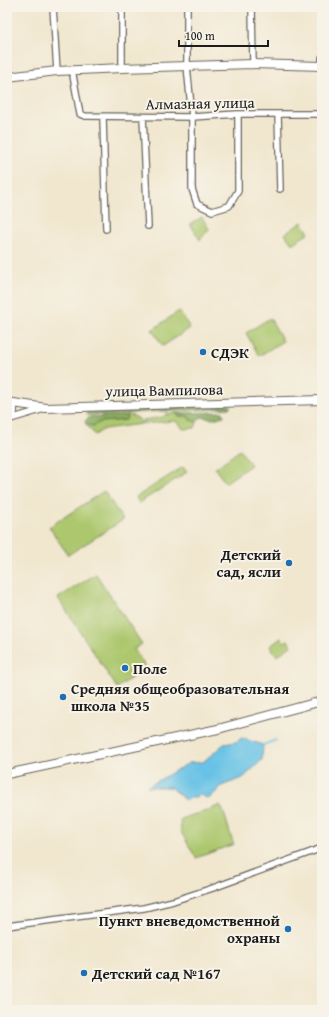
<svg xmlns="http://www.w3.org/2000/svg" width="329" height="1017" font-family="'Gentium Book Plus',serif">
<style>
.green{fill:#acc76d;stroke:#647244}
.forest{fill:#89ac60;stroke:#52643e}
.water{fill:#68c2e6;stroke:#426f81}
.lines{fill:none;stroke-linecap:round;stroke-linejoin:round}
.stream{stroke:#68c2e6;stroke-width:2}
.street-casing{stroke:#67635b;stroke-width:8}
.secondary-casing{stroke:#67635b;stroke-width:10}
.street{stroke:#fff;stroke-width:5.5}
.secondary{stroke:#fff;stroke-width:8}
.poi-dot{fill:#1f6fb2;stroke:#f7f3e8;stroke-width:1.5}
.labels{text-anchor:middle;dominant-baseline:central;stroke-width:4;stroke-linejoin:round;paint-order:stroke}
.street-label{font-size:15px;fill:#1c1c1c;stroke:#f7f3e8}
.poi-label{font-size:15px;font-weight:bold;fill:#1c1c1c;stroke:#f7f3e8;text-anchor:start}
</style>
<rect width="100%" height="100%" fill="#f7f3e8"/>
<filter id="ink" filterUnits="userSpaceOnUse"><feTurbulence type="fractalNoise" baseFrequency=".025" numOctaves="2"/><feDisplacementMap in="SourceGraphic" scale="8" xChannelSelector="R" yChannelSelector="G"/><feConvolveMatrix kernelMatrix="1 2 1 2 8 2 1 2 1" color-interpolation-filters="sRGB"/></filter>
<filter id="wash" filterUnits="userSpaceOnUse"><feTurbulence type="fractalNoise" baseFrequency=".012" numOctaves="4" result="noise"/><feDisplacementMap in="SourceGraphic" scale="16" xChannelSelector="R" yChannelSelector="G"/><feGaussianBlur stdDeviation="0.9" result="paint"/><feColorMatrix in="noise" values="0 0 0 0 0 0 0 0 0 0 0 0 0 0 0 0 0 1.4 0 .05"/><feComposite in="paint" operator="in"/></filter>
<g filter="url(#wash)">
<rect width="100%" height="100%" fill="#f1e7cf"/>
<path class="green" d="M202 217 209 229 200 240 190 224Z
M302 222 309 233 292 244 285 234Z
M179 311 190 328 163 346 152 330Z
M270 318 283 341 259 356 246 333Z
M176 413 178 416H188L190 420 197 422 195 428 183 429 178 422 172 421 144 424 143 420 163 417 166 414Z
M128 415C134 416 139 417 142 424L104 429 95 435 86 424 93 426 100 422 126 420Z
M240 450 251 465 225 483 215 468Z
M183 467 187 472 139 503 136 497Z
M104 491 123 520 68 555 49 527Z
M96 574 142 644 134 649 146 668 117 688 58 598Z
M281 638 284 642 288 640 291 646 277 656 270 646Z
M220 805C227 817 228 831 234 844L196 858 181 832 180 820 188 816 204 812Z"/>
<path class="forest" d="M230 405V408L87 415 86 413 90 410Z
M223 412 224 416 213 419 201 417 197 422 190 420 188 416H178L176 413Z
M128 415 126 420 100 422 93 426 86 424 85 421 90 417Z"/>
<path class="water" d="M242 738 263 745 262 760 243 778 221 786 214 794 208 799 201 795 185 800 170 787H147L189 763 203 762 224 744 236 742Z"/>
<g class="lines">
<path class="stream" d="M263 745 276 740"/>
</g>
</g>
<g filter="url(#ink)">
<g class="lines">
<g class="street-casing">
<path id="street" d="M53 7 57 71
M122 7V68
M187 7V66L192 117V189L197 204 212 211 229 206 238 191V114
M252 7 253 64
M322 58V70
M72 70 80 114 85 116 192 117 238 114H322
M278 114 280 189
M103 117 106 229
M143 117 148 226
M7 420 44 409
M7 926 144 908 173 901 213 888 322 848"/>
</g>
<g class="secondary-casing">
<path id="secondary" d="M7 77 57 71 122 68 253 64 322 66
M7 402 46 408 322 400
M7 420 13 412V407L7 403
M7 774 218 729 322 701"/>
</g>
<use href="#street" class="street"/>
<use href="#secondary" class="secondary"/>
</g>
</g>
<g class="poi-dot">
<circle cx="203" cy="352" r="4"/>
<circle cx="289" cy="563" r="4"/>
<circle cx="125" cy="668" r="4"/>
<circle cx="63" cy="697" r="4"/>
<circle cx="288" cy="929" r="4"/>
<circle cx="84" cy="973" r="4"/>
</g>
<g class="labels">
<g class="street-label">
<text transform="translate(200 103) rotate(-1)">Алмазная улица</text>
<text transform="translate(164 390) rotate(-1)">улица Вампилова</text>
</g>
<g class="poi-label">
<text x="211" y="352">СДЭК</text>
<text x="281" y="554" text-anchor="end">Детский<tspan x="281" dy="17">сад, ясли</tspan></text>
<text x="133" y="668">Поле</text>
<text x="71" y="688">Средняя общеобразовательная<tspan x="71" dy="17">школа №35</tspan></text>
<text x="280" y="920" text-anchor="end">Пункт вневедомственной<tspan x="280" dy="17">охраны</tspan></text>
<text x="92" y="973">Детский сад №167</text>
</g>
</g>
<rect width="329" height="1017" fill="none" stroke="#f7f3e8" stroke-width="24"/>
<path d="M179 40v6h89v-6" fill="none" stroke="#1c1c1c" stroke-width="2"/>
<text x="185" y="40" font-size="12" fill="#1c1c1c" stroke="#f7f3e8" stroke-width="3" paint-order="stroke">100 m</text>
</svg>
